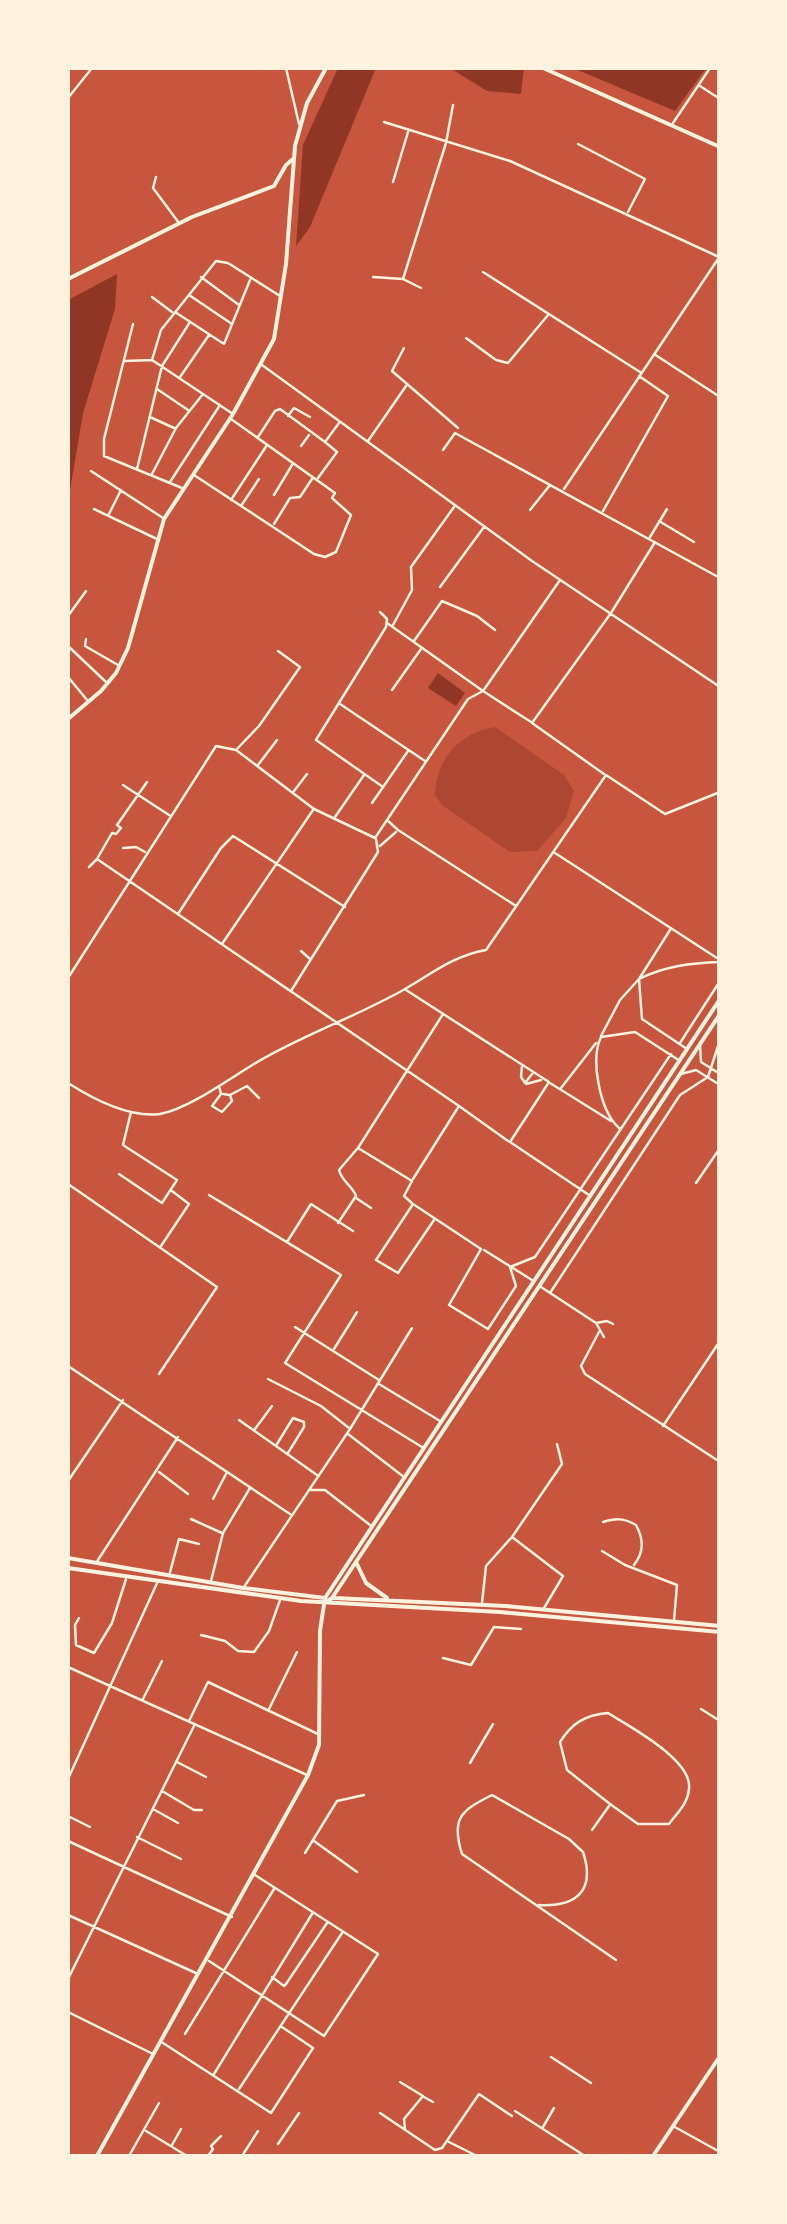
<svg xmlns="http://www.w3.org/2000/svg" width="787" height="2224" font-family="Merriweather,serif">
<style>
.green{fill:#ae4732}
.water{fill:#8f3625}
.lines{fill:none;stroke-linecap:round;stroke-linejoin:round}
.minor{stroke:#fff3e0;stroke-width:2.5}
.tertiary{stroke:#fff3e0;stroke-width:4}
.secondary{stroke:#fff3e0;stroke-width:4}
.primary{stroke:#fff3e0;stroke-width:4}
</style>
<rect width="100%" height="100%" fill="#c8553d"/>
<path class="green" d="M495 727 564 775 574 791 566 818 537 851 510 852 442 805 435 795C436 759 459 733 495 727Z"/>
<path class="water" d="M338 68H376L310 227 296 246 303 145Z
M450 68H524L521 94 487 91Z
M573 68H706L675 111Z
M117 274 115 309 83 413 68 502V300Z
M438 673 465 693 456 706 428 688Z"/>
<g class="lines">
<path class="minor" d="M286 68 299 124
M700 86 720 99
M68 98 92 68
M384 122 510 161 719 257
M673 123 710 68
M578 144 645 179 628 212
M156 177 153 188 179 223
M393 182 408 132
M483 272 640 372
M201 277 239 305
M373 277 403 279 421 288
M403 279 446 143 453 105
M189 295 232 324
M152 297 172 312
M175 312 224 344 250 280
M133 324 104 439V456L182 488
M466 338 496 360 508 363 548 315
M404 348 392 371 458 428
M654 354 720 397
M125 361 152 360
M262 365 532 561 720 687
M180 377 209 335
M157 389 188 410
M233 414 152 360 161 330 216 261 228 263 280 296
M288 416 294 408 310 417
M150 417 174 428
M258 437 275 411 280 409 325 442
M368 441 406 386
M301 446 309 435
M443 450 455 433 720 578
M137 469 162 366 190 322
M91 471 163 518
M152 474 176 428 203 394
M194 475 314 554 325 557 336 552 351 515 332 498 335 493 231 419
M318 478 337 452 325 442 339 423
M170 482 220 405
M564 489 718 259
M274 495 292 465
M231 500 267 445
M241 506 259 479
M94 509 157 539
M530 510 550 485
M603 511 668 396 639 376
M109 514 121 490
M659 521 694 542
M274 524 290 498 300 497 312 479
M650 537 667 509
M440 587 484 527
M380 612 387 619 386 627 316 740 383 787
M68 616 86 591
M387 623 483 691 468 699 387 820 398 830 516 906
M393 625 412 590 411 567 454 507
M86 639 85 646 118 665
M414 641 442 601 477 616 495 630
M68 646 106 682
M68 677 87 700
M392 690 421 649
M340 704 425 761
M531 722 483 691 560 580
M237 749 259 726 300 667 278 651
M258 765 277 740
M604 774 532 723 611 613 655 542
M123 785 169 815
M294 791 307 774
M372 803 408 751
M335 817 364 775
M380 846 396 832
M123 848 136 847 145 852
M555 853 720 960
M97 859 459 1106
M89 867 97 859 112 833 116 834 121 828 117 825 147 782
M178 914 221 848 233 836 345 907
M222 944 313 810
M301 951 310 959
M68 978 216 746 236 750 314 809 375 838 387 820
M406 990 549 1082 510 1142 589 1195
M291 991 378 852 376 839
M443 1014 358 1148 412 1181 404 1196 413 1204 481 1249 449 1305 488 1329 516 1286 510 1267 535 1257 671 1054
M601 1036 620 1000 639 979 670 930
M680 1043 720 981
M700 1045 701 1062 720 1074
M687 1049 642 1019 639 979C665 966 691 963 720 962
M522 1066 521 1077 525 1083 532 1074
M681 1074 696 1070 720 1085
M68 1083C93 1099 128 1118 160 1114 188 1109 229 1079 254 1064 302 1035 356 1017 405 989 433 973 453 956 486 950L606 775 665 814 720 792
M550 1083 611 1121
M526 1084 541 1080
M219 1086 221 1094 212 1106 222 1112 232 1101 230 1095
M561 1088 596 1043
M223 1094 230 1095 247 1086 259 1098
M619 1128C600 1111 590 1060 601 1037L635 1032 677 1059
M119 1174 162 1203 177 1180 123 1145 131 1112
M413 1179 459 1106 508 1141
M696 1183 720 1148
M68 1184 217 1287 159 1374
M209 1195 341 1275 285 1363 422 1447
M356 1198 371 1208
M413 1204 376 1260 398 1273 434 1220
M338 1223 356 1196C352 1185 342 1182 339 1170L357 1149
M287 1242 311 1204 353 1231
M161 1246 189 1204 172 1191
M484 1250 532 1280
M541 1287 596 1323 607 1321 613 1324
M550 1293 680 1095 708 1077 720 1040
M596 1323 604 1337
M295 1327 379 1380
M599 1332 581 1366 585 1374 720 1462
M334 1349 357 1312
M68 1366 290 1514
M268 1379 321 1406 349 1428
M379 1384 440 1421
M239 1420 317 1475
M663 1426 720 1341
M255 1429 272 1406
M348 1434 404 1477
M277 1444 293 1418 304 1422V1427L288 1453
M159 1472 188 1494
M68 1481 123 1400
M310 1490H325L370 1525
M213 1499 227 1472
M191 1519 222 1533
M603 1522C616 1518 624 1518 636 1525 644 1540 644 1552 634 1565
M512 1537 563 1576 544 1608
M602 1551 625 1565 677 1585 674 1621
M96 1563 178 1437
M169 1576 179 1539 199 1544
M211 1581 223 1533 250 1488
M244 1587 350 1429 412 1328
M482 1603 486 1566 512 1537 562 1464 557 1444
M79 1618 75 1625 76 1645 94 1653 112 1623 126 1579
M201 1635 225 1641 238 1651 254 1652 269 1631 280 1600
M443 1658 471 1665 494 1627 521 1629
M68 1667 307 1775
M143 1699 162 1661
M269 1709 297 1652
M701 1709 720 1721
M608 1713C630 1727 693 1760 689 1789 688 1803 678 1812 669 1824H638L610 1804 567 1770 560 1742C572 1723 585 1715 608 1713Z
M189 1721 208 1682 318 1734
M177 1762 206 1777
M470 1763 493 1724
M68 1779 158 1581
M162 1791 194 1810H202
M153 1809 178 1823
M68 1816 90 1827
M592 1830 609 1806
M137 1837 181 1859
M68 1841 232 1917
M314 1841 357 1872
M305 1853 337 1801 364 1795
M539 1905C576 1907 596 1891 583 1852L569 1839 492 1795C460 1811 451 1819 462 1854L616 1960
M68 1915 198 1974
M209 1961 324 2036 378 1954 255 1875
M272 1977 284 1986 286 1984 327 1923
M68 1979 195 1724
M68 2012 153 2054
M185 2034 274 1889
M163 2043 271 2113 313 2048 282 2027
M551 2057 591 2083
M214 2074 312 1914
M400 2082 423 2096 404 2119 405 2129
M239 2089 342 1933
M424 2097 433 2102
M515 2111 585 2156
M380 2113 435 2150 442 2148 479 2094 512 2116
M673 2126 720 2152
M543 2127 554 2108
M146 2131 187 2156
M447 2141 477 2156
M278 2144 299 2113
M172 2145 181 2129
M129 2156 159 2103
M208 2156 213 2149 211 2146 221 2136
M242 2156 258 2131"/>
<path class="tertiary" d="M543 68 720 147
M68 279 192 217 274 186 286 165 293 159"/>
<path class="secondary" d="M653 2156 720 2056"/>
<path class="primary" d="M68 719 101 691 116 673 128 648 164 519 233 414 274 339 286 264 295 146 307 103 326 68
M68 1558 243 1588 325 1598
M356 1562 366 1583 387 1598
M68 1568 301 1601 500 1612 720 1632
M334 1598 506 1606 720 1626
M324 1603 332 1598 720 1014
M97 2156 308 1775 319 1745 320 1631 325 1598 720 999"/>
</g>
<rect width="787" height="2224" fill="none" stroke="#fff3e0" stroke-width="140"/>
</svg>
